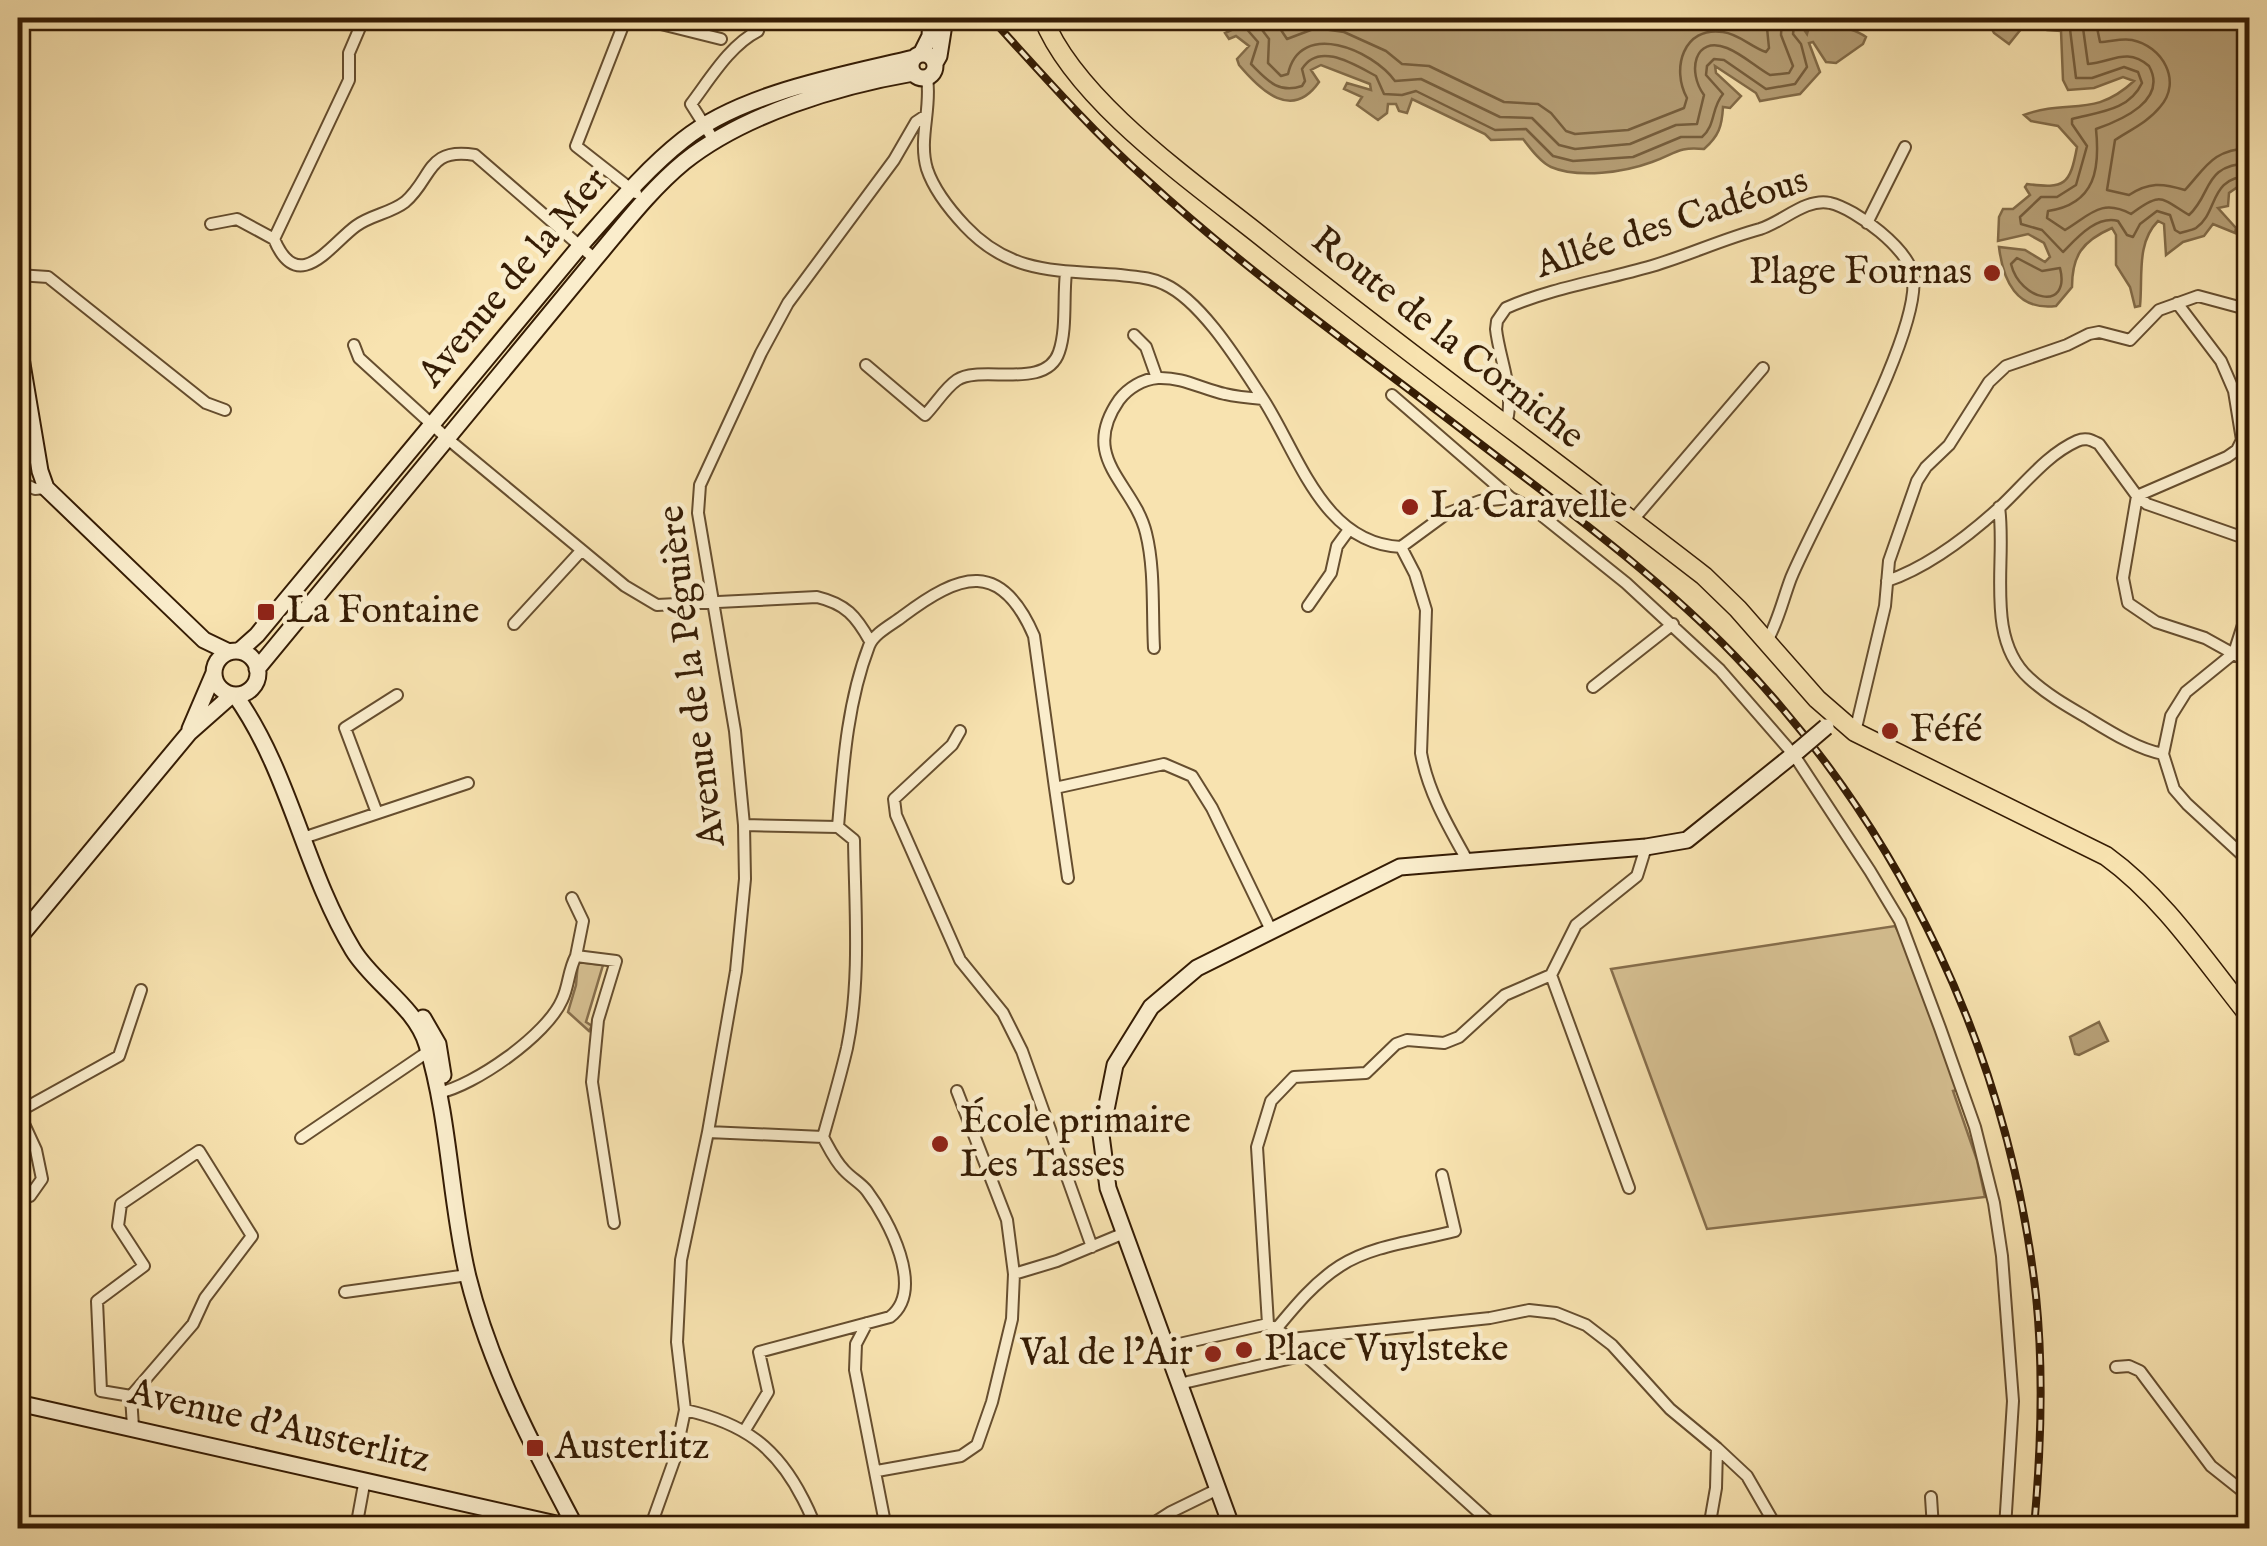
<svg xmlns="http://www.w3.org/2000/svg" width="2267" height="1546" font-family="'IM FELL English',serif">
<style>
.green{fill:#d7c193;stroke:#866e4c;stroke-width:2.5}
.water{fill:#b69f76;stroke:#826b48;stroke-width:2.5}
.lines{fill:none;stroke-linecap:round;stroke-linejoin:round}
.shore{stroke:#765e3d;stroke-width:2.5}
.street-casing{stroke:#664e2f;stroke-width:14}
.secondary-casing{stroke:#351c04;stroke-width:19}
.primary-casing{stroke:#351c04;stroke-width:21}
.street{stroke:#faedcc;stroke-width:10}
.secondary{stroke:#faedcc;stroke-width:15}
.primary{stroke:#f8e3b0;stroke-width:18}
.rail-casing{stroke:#351c04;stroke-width:8}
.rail{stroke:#faedcc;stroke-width:4;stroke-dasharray:11;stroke-linecap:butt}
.secondary-bridge-casing{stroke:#351c04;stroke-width:19;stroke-linecap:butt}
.secondary-bridge{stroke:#faedcc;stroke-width:15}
.poi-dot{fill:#8f2418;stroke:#faedcc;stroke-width:4}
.labels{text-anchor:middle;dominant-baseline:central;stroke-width:9;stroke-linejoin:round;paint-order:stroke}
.street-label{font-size:38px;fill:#351c04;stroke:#faedcc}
.poi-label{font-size:38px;fill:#351c04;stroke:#faedcc;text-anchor:start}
</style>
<rect width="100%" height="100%" fill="#f8e3b0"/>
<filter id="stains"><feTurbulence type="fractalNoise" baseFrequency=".002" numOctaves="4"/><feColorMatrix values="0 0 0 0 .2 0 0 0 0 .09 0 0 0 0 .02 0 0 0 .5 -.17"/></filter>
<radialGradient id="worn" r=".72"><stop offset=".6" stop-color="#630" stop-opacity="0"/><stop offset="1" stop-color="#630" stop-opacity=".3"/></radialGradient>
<path class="green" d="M1895 926 1906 946 1957 1090 1953 1091 1977 1160 1985 1197 1707 1229 1611 969Z
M578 962 603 965 586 1022 592 1026 589 1031 568 1012 576 985Z"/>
<path class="water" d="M1220 18H1805L1803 28 1807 34 1810 23 1827 18C1839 29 1853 27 1866 37L1863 44 1836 63 1826 62 1813 42 1809 43 1820 72 1800 94 1760 101 1756 93 1715 66 1716 73 1741 96 1730 108 1723 107C1722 126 1719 136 1704 149 1678 146 1675 154 1652 162 1625 172 1579 179 1551 167 1540 162 1530 148 1523 139L1491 140 1485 134 1412 99 1407 113 1399 111 1396 104H1388L1387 113 1378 120 1357 105 1362 97 1344 89 1347 83 1371 90 1370 84 1321 65 1311 70 1319 82C1292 121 1261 91 1239 65L1237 59 1249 46 1236 36 1229 39 1225 33 1234 29Z
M1980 18H2249V185L2239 186 2229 193 2228 206 2218 208 2236 228 2235 233 2213 224 2204 236 2183 242 2166 255 2164 224 2158 221C2136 243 2143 277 2140 306L2135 307 2130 287 2116 265V235L2112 228C2082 241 2072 256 2072 287L2056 306C2016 311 2003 280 1999 247L2025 250 2045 262 2050 257 2044 243 2028 234 1998 241 1999 217 2003 209H2013L2030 195 2025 187 2027 184C2065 189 2070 185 2077 147L2058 126 2031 121 2024 115C2069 98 2093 119 2134 81L2123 77 2094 88 2068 90 2063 80 2061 31 2047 30 2040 22 2026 23 2009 44 1994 33 1987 20Z
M2099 1022 2108 1041 2079 1055 2075 1054 2070 1037Z"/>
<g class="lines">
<path class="shore" d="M1237 18 1258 42 1251 64C1267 80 1278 94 1302 86L1305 81 1302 69C1319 41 1355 65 1376 76L1384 94 1402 95 1416 91 1495 130 1526 129 1553 156 1573 161 1633 157 1681 137H1702C1716 125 1711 108 1723 94L1706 75 1707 66 1714 59 1724 60 1766 89 1795 84 1807 67 1801 44 1793 34 1795 18
M1253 18 1269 39 1268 63 1281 76 1288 74C1300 19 1373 50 1395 81L1421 79 1500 117 1532 118 1559 145 1575 149 1630 144 1676 125 1697 124 1704 95C1687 72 1694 35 1727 48 1742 54 1756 67 1770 75L1789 73 1793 66 1781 35 1782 18
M1273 18 1287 39 1316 28 1344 32 1386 51 1402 64 1429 66 1504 102 1538 104 1551 113 1566 131 1575 134 1628 130 1684 108 1687 98C1671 69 1683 26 1723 32 1739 34 1751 47 1766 52L1769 48 1766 18
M2050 18 2070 29 2076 78H2092L2124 67 2138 72 2142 83C2129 111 2098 112 2072 119V124L2087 146 2076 185 2057 197H2041L2020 217 2021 224 2042 230 2063 252C2076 239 2096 215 2118 221L2127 235 2133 237 2140 224 2157 211 2170 215 2175 230 2180 233C2185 231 2191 231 2196 228 2219 212 2208 177 2250 176
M2077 18 2083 28 2088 64C2112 62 2127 47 2149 66 2168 100 2122 120 2096 129 2100 168 2096 204 2048 211L2047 218 2065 230C2090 215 2101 198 2131 214 2161 191 2161 198 2189 215 2213 193 2202 165 2250 163
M2095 18 2100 42C2110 42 2121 38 2132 40 2162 46 2183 81 2160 107 2148 122 2130 130 2115 140L2107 190 2129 195C2149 182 2162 183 2185 190 2207 166 2212 150 2250 148
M2017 258 2042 271 2060 268C2071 312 2020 301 2011 264Z"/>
<g class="street-casing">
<path id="street" d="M626 18 576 146 636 193
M637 18 721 39
M927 78C932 108 918 139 927 169 934 190 950 210 965 226 1011 275 1058 270 1120 275 1135 277 1150 277 1164 284 1202 301 1240 364 1263 399 1299 455 1323 544 1401 547L1446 514 1480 501 1511 498 1535 510 1626 583 1720 670 1794 755 1870 871 1900 921 1940 1028 1975 1127 1994 1203 2002 1256 2013 1401 2005 1528
M715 142 691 104C710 79 730 45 758 31L761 18
M1867 223 1905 147
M211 224 237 219 274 239
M274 239C298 297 331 244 356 226 371 215 391 213 405 202 433 178 426 147 475 155L595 259
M274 239 349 80V53L364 18
M18 275 48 277 206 403 225 410
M2177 303 2221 361 2234 391 2242 440 2237 450 2227 457 2137 496 2123 578 2128 603 2156 622 2205 638 2250 663
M1134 335 1146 347 1157 378
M354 345 359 358 449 440 625 586 657 605 817 597C846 604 856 616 870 641
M866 365 925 415C935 405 945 388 957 380 981 364 1046 391 1059 352 1067 329 1063 297 1066 273
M1392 395 1511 498
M1505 426C1517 396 1499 359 1496 329L1497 321 1506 308C1551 288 1604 280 1652 266 1689 255 1723 239 1760 229 1783 222 1805 198 1830 203 1856 209 1909 249 1913 276 1922 334 1817 515 1791 578 1783 599 1778 622 1767 641
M18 481 35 489 46 488
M1999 507C2007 561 1984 637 2029 678 2046 694 2067 706 2086 717 2109 731 2137 749 2163 754
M1632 521 1763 368
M1401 547 1415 574 1426 610 1421 753C1428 792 1448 826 1467 860
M1887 581C1928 567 1967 537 1999 508 2024 485 2046 455 2077 441 2086 437 2091 440 2099 444L2137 496 2147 504 2250 540
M2250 603 2234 653 2186 692 2171 716 2163 754 2174 789 2187 804 2250 862
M1308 606 1331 573 1337 546 1348 531
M514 624 581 551
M1154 648C1152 611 1155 569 1146 533 1134 483 1078 459 1119 400 1128 388 1143 379 1158 378 1183 377 1202 389 1225 394 1237 397 1250 398 1263 399
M1593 687 1673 624
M960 731 952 745 894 799 896 815 960 960 1003 1013 1022 1051 1092 1247
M1855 732 1885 606 1889 561 1917 481 1926 467 1949 445 1989 382 2006 366 2067 345 2089 334 2099 332 2130 340 2159 310 2198 296 2250 310
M1055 788 1068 878
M377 813 345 728 397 695
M744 825 838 827
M303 838 468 783
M572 898 583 921 576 956
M1551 975 1629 1188
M957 1091 1007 1220 1014 1274
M438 1093C474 1086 547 1035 562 1000 569 986 568 971 576 956L616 961 598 1020 592 1082 614 1223
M18 1111 36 1150 42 1179 30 1196
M18 1112 119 1056 141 990
M708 1132 823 1137
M301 1138 429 1051
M345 1292 468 1275
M867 1323 856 1344 855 1370 886 1528
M1268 1324 1257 1147 1271 1101 1294 1077 1366 1073 1396 1044 1407 1040 1444 1043 1459 1037 1505 995 1551 975 1576 925 1637 876 1646 847
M1268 1324 1291 1339 1305 1355 1496 1528
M1277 1328C1296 1305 1315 1282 1340 1266 1372 1245 1418 1241 1455 1231L1442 1175
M1291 1339 1490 1318 1529 1310 1556 1313 1586 1325 1612 1345 1670 1409 1717 1448 1716 1488 1709 1528
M1166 1347 1268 1324
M2116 1367 2129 1366 2140 1371 2211 1466 2250 1497
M1179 1384 1305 1355
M131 1396 101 1391 97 1301 144 1266 118 1226 121 1204 199 1151 252 1236 205 1298 193 1324 131 1396 133 1427
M685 1410C743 1423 776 1446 803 1499 808 1509 813 1518 815 1528
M745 1430 768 1392 759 1352 890 1317C926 1289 888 1219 867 1191 861 1183 851 1178 844 1170 835 1161 829 1148 823 1137 831 1108 840 1078 847 1048 861 980 855 909 854 840L838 827C843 767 847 703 869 646 874 633 893 624 903 616 960 573 1001 559 1034 636L1055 788 1164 764 1192 776 1212 808 1271 930
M1717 1448 1747 1476 1777 1528
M877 1471 961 1456 977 1445 992 1402 1012 1319 1014 1274 1057 1261 1122 1234
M1931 1497 1933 1528
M356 1528 365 1479
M650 1528 675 1458 685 1410 677 1342 681 1260 708 1132 736 971 745 879 744 825 735 731 698 513 700 485 761 353 788 303 894 160 916 122 925 116
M1146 1528 1171 1512 1218 1489"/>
</g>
<g class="secondary-casing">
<path id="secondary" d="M911 66a12 12 0 1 1 24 0a12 12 0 1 1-24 0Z
M921 54 930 36 931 18
M935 63 939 56 945 18
M18 340 40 471 46 488 204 640 229 652
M239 651 257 635 581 245C613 209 645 170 683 140 741 93 843 75 914 58
M214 673a22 22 0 1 1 44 0a22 22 0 1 1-44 0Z
M257 669 595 259C623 226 650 190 684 162 744 114 838 86 913 73
M235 695C290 772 304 869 353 950 373 983 416 1007 427 1045 450 1121 450 1202 468 1277 490 1366 534 1449 576 1528
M190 729 214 673
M18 939 189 733 232 695
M423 1018 438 1044 443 1075
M18 1403 565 1526 573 1523
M1232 1528 1108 1188 1101 1135 1115 1065 1151 1007 1197 968 1400 867 1646 847 1687 840 1799 750"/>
</g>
<g class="primary-casing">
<path id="primary" d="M1043 18C1075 100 1193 182 1262 237 1407 353 1557 462 1704 576L1738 609 1817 699 1855 732 2106 856C2164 898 2205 961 2250 1017"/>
</g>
<use href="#street" class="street"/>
<use href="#secondary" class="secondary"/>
<use href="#primary" class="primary"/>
<g class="rail-casing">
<path id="rail" d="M991 18C1041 73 1090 129 1146 179 1248 273 1364 354 1474 439 1563 507 1657 575 1735 656 1903 830 2009 1056 2036 1296 2044 1373 2041 1451 2034 1528"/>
</g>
<use href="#rail" class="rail"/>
<g class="secondary-bridge-casing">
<path id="secondary-bridge" d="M1799 750 1826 727"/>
</g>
<use href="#secondary-bridge" class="secondary-bridge"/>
</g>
<g class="poi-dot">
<circle cx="1992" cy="273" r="10"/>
<circle cx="1410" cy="507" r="10"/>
<rect x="256" y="602" width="20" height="20" rx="5"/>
<circle cx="1890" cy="731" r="10"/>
<circle cx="940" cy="1144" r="10"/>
<circle cx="1244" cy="1350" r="10"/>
<circle cx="1213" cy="1354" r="10"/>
<rect x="525" y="1438" width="20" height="20" rx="5"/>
</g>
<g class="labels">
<g class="street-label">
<text transform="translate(1672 224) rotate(-18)">Allée des Cadéous</text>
<text transform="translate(514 278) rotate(-50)">Avenue de la Mer</text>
<text transform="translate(1447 339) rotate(38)">Route de la Corniche</text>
<text transform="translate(693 676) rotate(-97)">Avenue de la Péguière</text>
<text transform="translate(279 1427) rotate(13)">Avenue d'Austerlitz</text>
</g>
<g class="poi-label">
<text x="1972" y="273" text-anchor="end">Plage Fournas</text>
<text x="1430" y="507">La Caravelle</text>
<text x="286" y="612">La Fontaine</text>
<text x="1910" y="731">Féfé</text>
<text x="960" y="1122">École primaire<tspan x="960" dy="44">Les Tasses</tspan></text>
<text x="1264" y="1350">Place Vuylsteke</text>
<text x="1193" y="1354" text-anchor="end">Val de l’Air</text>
<text x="555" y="1448">Austerlitz</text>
</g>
</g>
<rect width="2267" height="1546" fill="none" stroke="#f8e3b0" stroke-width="60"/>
<rect x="20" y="20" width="2227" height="1506" fill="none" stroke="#351c04" stroke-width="5"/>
<rect x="30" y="30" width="2207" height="1486" fill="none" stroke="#351c04" stroke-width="2.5"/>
<rect width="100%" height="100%" filter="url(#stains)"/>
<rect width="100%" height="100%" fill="url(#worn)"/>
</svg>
